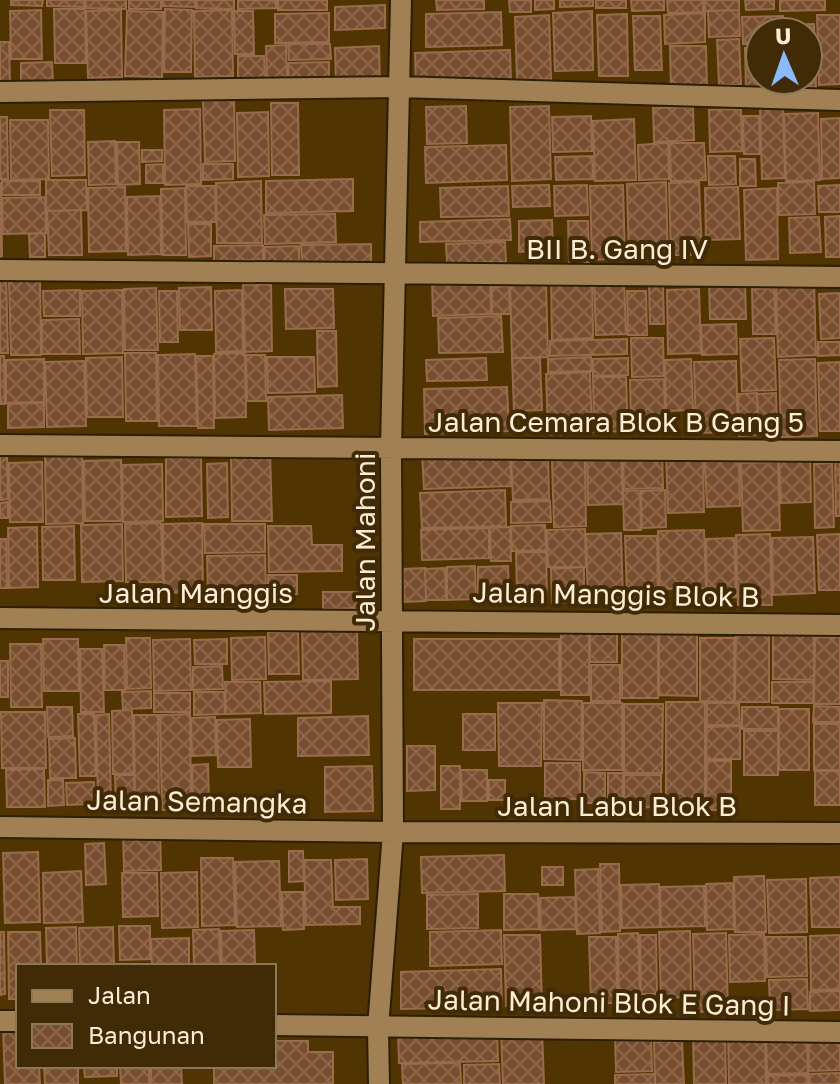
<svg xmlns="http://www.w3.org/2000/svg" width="840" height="1084" font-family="'Golos Text',sans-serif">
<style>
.building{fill:url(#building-cross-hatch);stroke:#986b4b;stroke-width:2}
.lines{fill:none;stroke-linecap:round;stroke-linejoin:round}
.street-casing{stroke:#2d1e06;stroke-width:24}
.street{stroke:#a18154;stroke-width:20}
.labels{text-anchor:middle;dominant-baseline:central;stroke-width:8;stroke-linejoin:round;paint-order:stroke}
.street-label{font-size:28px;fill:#fdecd4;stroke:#412b07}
</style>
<defs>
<pattern id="building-cross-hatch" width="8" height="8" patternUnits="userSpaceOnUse" patternTransform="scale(2)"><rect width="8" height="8" fill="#784e2f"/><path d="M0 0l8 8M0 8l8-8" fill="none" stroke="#8c684c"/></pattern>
</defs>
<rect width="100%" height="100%" fill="#503401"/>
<path class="building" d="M11 0H43L42 6 11 5Z
M47 0H85L84 7 47 6Z
M86 0H126V9L85 8Z
M129 0H161V9H129Z
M163 0H195V7L163 6Z
M197 0H234V9L196 8Z
M238 0H276V8L238 9Z
M278 0H327V10H278Z
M436 0H484V9L437 10Z
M509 0H531V12H510Z
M535 0H554V9L535 10Z
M560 0H593V6L560 7Z
M596 0H626V8H596Z
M631 0H664V10L632 11Z
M667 0H703V12L668 13Z
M705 0H739V10L705 11Z
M745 0H774V9L746 10Z
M780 0H825V10L780 11Z
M385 5V28L335 30V7Z
M54 9H85L86 63H55Z
M165 9 192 10 191 72H164Z
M41 10 42 59H11L10 11Z
M121 10 122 77 88 78 86 11Z
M232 10 233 76 195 77 194 11Z
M739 10 740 36 709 37 708 11Z
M127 11 163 12 162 77 125 76Z
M234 11H253L254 54H235Z
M592 11 593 70 555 71 553 13Z
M501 12 502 45 426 47V14Z
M329 13V42L275 43V14Z
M705 13V42L665 44 664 15Z
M627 14 628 76H599L597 15Z
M549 15 551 79 517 80 515 17Z
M817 15H840V84L819 85Z
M633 16H660L662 70H635Z
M783 16V32H760V44H743L742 17Z
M814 24 816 87 787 88V80H808V32H786V25Z
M739 39 741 85H719L717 40Z
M0 42H9L10 83H0Z
M288 44H330L331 59 289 60Z
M286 45 287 85H267L266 46Z
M379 46 380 85 336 86 335 48Z
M670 46H706L707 91 671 93Z
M760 47V80H780V89L746 90 745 48Z
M510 50 511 82 416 84 415 53Z
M238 56H264L265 85H238Z
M52 62 53 83H21V63Z
M329 62V84L289 85 288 63Z
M234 99 235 161 205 162 203 100Z
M271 103H298L299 175H272Z
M466 106 467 143 427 144 426 107Z
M549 106 551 179 512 181 510 107Z
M693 107 694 140 654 142 653 108Z
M760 108H783L785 178 762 179Z
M200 109 201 184 165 185 164 110Z
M741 109 742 151 710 152 709 110Z
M50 110H84L85 175 52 176Z
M268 112 269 176 238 177 237 113Z
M818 113 820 180 786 181 784 114Z
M591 116 592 151 553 152 552 117Z
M743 116H759L760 154H744Z
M0 117H7L8 179H0Z
M840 118V178L822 179 821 119Z
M634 119 636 180 595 181 593 121Z
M10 120H48L49 179 11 180Z
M115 141 116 184 89 185 88 142Z
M117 142H139L140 184 118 185Z
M668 143 669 179 639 180 638 145Z
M670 143H704L706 180 671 181Z
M506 145 507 180 426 183 425 147Z
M142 150H162V161L142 162Z
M592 156 593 179 556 180 555 157Z
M708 156H735L736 184 709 185Z
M740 159H755L756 186H740Z
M163 164V183H146V165Z
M203 164H233V179L203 180Z
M353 179V211L266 213V181Z
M46 180H86L87 210 46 211Z
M2 181H40V195H2Z
M261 181 262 243H217L216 183Z
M666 182 668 260 629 261 627 184Z
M699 182 702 255H671L669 183Z
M814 182 815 214 779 215 778 183Z
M0 183H1L2 256 0 257Z
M549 185 550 206 513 207 512 186Z
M587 185 588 215 555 216 554 186Z
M623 185 625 258 592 260 590 186Z
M840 185V212H819L818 186Z
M186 186H215L216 222H187Z
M508 186 509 216 441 217 440 188Z
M125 187 126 251 89 252 88 188Z
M738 187 740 239 706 240 705 188Z
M185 188 186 255H163L161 189Z
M777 188 778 259 746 260 744 190Z
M160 196 161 254 128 255 127 197Z
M45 197 46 233 3 234 2 198Z
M81 210 82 255H49L47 211Z
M335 214 336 242 265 244 264 215Z
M840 216V257H826L825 217Z
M819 217 821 252 790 253 789 218Z
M510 219 511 240 420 242V222Z
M552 220 553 251 519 252V221Z
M568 221H588L589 263H569Z
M188 224H211V256L189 257Z
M45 233V257H30L29 234Z
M505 242 506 262 447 263 446 244Z
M371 244V262L302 264 301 245Z
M263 245V260L214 261V246Z
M299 246V261L265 262 264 247Z
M0 273H6L8 353H0Z
M592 277 593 338 552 340 551 279Z
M490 278 491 314 433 316 432 280Z
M40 279 41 355H11L9 280Z
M624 280 626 334 596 335 594 281Z
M745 280 746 319H710L709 281Z
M546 282 548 357 512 358 510 283Z
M814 282 816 355 778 357 776 283Z
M271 284 272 351 245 352 243 285Z
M509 286 510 314H492V287Z
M649 286H663L664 324H650Z
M211 287 212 330H180L179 288Z
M156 288 158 350H125L124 289Z
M774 288 776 334H753L752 289Z
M285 289H333L334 328 286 329Z
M699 289 701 353 668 354 667 290Z
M80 290V316H44L43 291Z
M122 290 123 353 83 354 82 291Z
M242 290 243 351 216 352 215 291Z
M159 291H177L178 342H160Z
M627 291H646L647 335H628Z
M840 293V338L821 339 819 294Z
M501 316 503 352 439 353 438 318Z
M79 319 80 354H42V320Z
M736 324 737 354 702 355 701 325Z
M317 331H336L337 386 318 387Z
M631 338H663L664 376 632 377Z
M774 338 776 390 742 391 740 339Z
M627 339V354L550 356V341Z
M818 342H840V355L818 356Z
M125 353H156L157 421H126Z
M245 353 246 417 215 418 214 354Z
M195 354 197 426H159L158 355Z
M246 355H265L266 401H247Z
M0 356H4L5 404H0Z
M196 356H213L214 428H198Z
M122 357 123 417H87L86 358Z
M267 357H314L315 392 268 393Z
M591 357 592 371 548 372V359Z
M486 358 487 380 427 381 426 360Z
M512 358H540L542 410 514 411Z
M628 358V375L593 376V359Z
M44 359V402L6 403V360Z
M691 359 693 410 666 411 665 360Z
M815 359 817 436 781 437 779 360Z
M84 361 86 426 47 427 45 362Z
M736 361 738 432 696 433 694 362Z
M840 362V431H820L818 363Z
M590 372 592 433 548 435 546 374Z
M593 377H626L628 431 594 432Z
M664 379 665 419 631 421 630 380Z
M507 387 509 431 425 434 424 389Z
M757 393 758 435 739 436 738 394Z
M776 393 777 431 759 432 757 394Z
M342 395 343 428 269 430 268 397Z
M44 403V427L8 428V404Z
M510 449 511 486 424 489 422 452Z
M662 450 663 488 624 489 623 452Z
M270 451 272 521H232L231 452Z
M621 452 623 504 588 505 587 453Z
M703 452 704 512 668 513 666 454Z
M82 453 83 523 46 524 45 454Z
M0 454H7L8 499 0 500Z
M548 455 549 499 513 500 511 456Z
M810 456 811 502 781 503 779 457Z
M835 457H840V516H836Z
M166 458H201L202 516 166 517Z
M121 460 122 521H85L84 461Z
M585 460 586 526 554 527 552 461Z
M739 461 740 506 707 507 705 462Z
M42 462 43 522H10L9 463Z
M778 462 780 530 743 531 741 463Z
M227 463 228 517 208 518 207 464Z
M832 463 834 527 815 528 814 464Z
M162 464 163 521 123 522 122 465Z
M505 490 506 526 422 528 420 493Z
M640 490 641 530H624L623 491Z
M665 490 666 527 642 528 641 491Z
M550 501 551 522 511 523V502Z
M8 502V518H0V503Z
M161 523 163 582H126L125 524Z
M202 523 203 592 164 593 163 524Z
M122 524 123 581 82 582 81 525Z
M204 524H265V552L205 553Z
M545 525 546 550 512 551 511 526Z
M74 526 75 580H43L42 527Z
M268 526H311L312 545H342V571L269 572Z
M37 527 38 587 9 588 8 528Z
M510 527 511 561H491L490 528Z
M489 528V558L422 560 421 530Z
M585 529 586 567H548L547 530Z
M704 530 706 588 660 589 658 531Z
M621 533 623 601 588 602 586 534Z
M770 534 772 605H738L736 535Z
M840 534V590H819L817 535Z
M625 536H657L658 596H627Z
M813 537 815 593 773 595 772 538Z
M734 538 736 597 707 598 706 539Z
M0 539H6L7 588H0Z
M516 552H546L547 596 517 597Z
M265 555 266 594 208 595 207 556Z
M475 566 476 599 447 600V567Z
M508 566 509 600H478V567Z
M584 567V602L552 603 551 569Z
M425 568 426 601 404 602 403 569Z
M445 568 446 600H426L425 569Z
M268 575H297V594H268Z
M323 592H358L359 608 323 609Z
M357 626 358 679 303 680 302 627Z
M590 626H617V662H590Z
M561 629 589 630V695H561Z
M622 631H658V698H622Z
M268 632H298L299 674H269Z
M659 633H697V696L659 695Z
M736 634H769V702H735Z
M773 634H814V680L773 679Z
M265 637 266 679 232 680 231 638Z
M815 637H840V704H814Z
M126 638H150L151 688 127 689Z
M700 638H734V702L700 701Z
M43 639H78L79 691H44Z
M190 639 191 690 154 691 153 640Z
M227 639V664H195L194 640Z
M414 639H559V690H414Z
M10 644H41L42 707H11Z
M104 645H124L125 690H105Z
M80 649H102L104 712H81Z
M0 661H8V697H0Z
M591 665H620V701H591Z
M222 666 223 689 193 690V667Z
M331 681V713L265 714 264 682Z
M225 682H260L261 713 226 714Z
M772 682H814L813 703H772Z
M151 691V708L123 709 122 692Z
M194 692H224L225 714 194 715Z
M154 693H190V712H154Z
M544 700 582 701 581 760 544 759Z
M666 702H705V806L666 805Z
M498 703H542L541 766H499Z
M583 703H622V770H583Z
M707 703H739L740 725H707Z
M624 704H663L662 773H624Z
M814 706 840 707V722H813Z
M47 707H72L73 736 48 737Z
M742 707H778V729H742Z
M779 709H809V770H779Z
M132 710 134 773 113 774 112 711Z
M1 712H45L46 768H2Z
M78 714H94L96 776H80Z
M109 714 111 803H98L96 715Z
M190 714 191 809 162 810 160 715Z
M463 714H495V750H463Z
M134 715H158L159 808H135Z
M368 716 369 755 298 756V718Z
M215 717 216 755 192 756 191 718Z
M250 719 251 767H218L217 720Z
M814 724H840V770H814Z
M740 726V759H706L707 727Z
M744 731H778V775H744Z
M75 738 76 778H50L49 739Z
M407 746H435V790L407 791Z
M707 761H731V810H706Z
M545 763H580V799H545Z
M208 764 209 803H193L192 765Z
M372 766 373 811 325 812V767Z
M441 766H460V809H441Z
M44 769 45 807H7L6 770Z
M461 770H487V801H462Z
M815 771H840V805H815Z
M584 772 605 773V803H584Z
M608 773H623L622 803H608Z
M115 775H134L135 808H116Z
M624 775H661V807L624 808Z
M48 780H63L64 805 48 806Z
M489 780H505V800H489Z
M94 782 95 804 67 805 66 783Z
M160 830 161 870 124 871 123 832Z
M104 843 106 884 86 885 85 844Z
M289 851H303L304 881 289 882Z
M38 852 40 922 5 923 3 853Z
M504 855 505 891 422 893 421 857Z
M201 858H233L235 925 202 926Z
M367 859 368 899 336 900 335 860Z
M304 860H331L333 907H360V924L306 925Z
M279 861 281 926 237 927 235 862Z
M600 864H619L620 931 602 932Z
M542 867H563V885H542Z
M598 869 600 933 577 934 575 870Z
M81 871 83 922 44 923 43 873Z
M197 872 198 927 162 928 161 873Z
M122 873H157L158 916 123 917Z
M764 876 766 932H735L734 877Z
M840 877V927H812L810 878Z
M806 879 807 932 769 933 767 880Z
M733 883 734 929 707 930 706 884Z
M659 884 660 927 622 928 621 885Z
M704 886 705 926 661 927 660 887Z
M282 892H303L304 929 283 930Z
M478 894V928L427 929V895Z
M504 894H538L539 929 504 930Z
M575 897 576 929 541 930 540 898Z
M119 926H150V959L120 960Z
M76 927 77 966H47L46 928Z
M113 927 114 966H80L79 928Z
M219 929 220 966H194L193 930Z
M254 930 255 966H222L221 931Z
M501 930 502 964 430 966V932Z
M690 931 691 997 661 998 659 932Z
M0 932H4L5 994 0 995Z
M8 932H40L41 966H18V999H9Z
M638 933 640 1003H619L618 934Z
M726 933 728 1011 695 1012 693 934Z
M764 934 765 981 730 982 729 935Z
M504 935H540L542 1005 506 1006Z
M640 935H656L657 994H641Z
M840 935V989L811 990 810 936Z
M589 937H616L617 1003H591Z
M766 937H806L807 976 767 977Z
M189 938V966H152L151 939Z
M501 969 502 1007 401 1009V972Z
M807 979 808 1009 770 1010 769 980Z
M840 991V1010L810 1011V992Z
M18 1026V1066H39L40 1084H5L3 1027Z
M497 1029 498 1061 399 1063 398 1031Z
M542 1029 544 1084H503L501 1030Z
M765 1032 766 1084H729L728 1033Z
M840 1032V1070L809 1071 808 1033Z
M693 1033H725L726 1084H694Z
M807 1033 808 1073 767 1074 766 1034Z
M651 1036 652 1071 616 1072 615 1037Z
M274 1041H308V1052H333V1084H214V1066H274Z
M682 1041 684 1084H655L654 1042Z
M460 1063 461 1084H403L402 1064Z
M499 1064 500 1084H464V1065Z
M44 1066H78V1084H45Z
M84 1066H117V1076L85 1077Z
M120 1066H149V1084H121Z
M151 1066H181L182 1084H151Z
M840 1073V1084H810L809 1074Z
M655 1074V1084H615V1075Z
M808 1075V1084H768V1076Z"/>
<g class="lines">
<g class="street-casing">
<path id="street" d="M0 92 399 87 840 100
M0 270 840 277
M0 445C280 448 560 449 840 451
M0 618 840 625
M0 827 393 832 840 833
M0 1021H18
M274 1025 840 1032
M379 1084 378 1028 393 832 391 448 401 0"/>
</g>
<use href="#street" class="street"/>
</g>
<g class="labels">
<g class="street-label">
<text x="617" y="248">BII B. Gang IV</text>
<text x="616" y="421">Jalan Cemara Blok B Gang 5</text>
<text transform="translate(364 542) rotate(-90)">Jalan Mahoni</text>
<text x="196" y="592">Jalan Manggis</text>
<text transform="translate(616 594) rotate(1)">Jalan Manggis Blok B</text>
<text transform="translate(197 801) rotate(1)">Jalan Semangka</text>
<text x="617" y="805">Jalan Labu Blok B</text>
<text transform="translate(609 1002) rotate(1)">Jalan Mahoni Blok E Gang I</text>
</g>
</g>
<rect x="16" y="964" width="260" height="104" fill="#412b07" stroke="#8c7859" stroke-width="2"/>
<rect x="32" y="990" width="40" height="12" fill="#a18154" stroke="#8c7859" stroke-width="2"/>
<text x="88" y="1004" font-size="24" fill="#fdecd4">Jalan</text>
<rect x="32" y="1024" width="40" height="24" fill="url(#building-cross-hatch)" stroke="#8c7859" stroke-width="2"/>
<text x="88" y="1044" font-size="24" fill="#fdecd4">Bangunan</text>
<g transform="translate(784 56) rotate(358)"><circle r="38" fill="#412b07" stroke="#8c7859" stroke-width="2"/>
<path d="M0-6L14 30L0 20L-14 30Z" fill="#89bafc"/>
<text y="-12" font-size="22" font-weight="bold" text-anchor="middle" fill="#fdecd4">U</text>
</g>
</svg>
